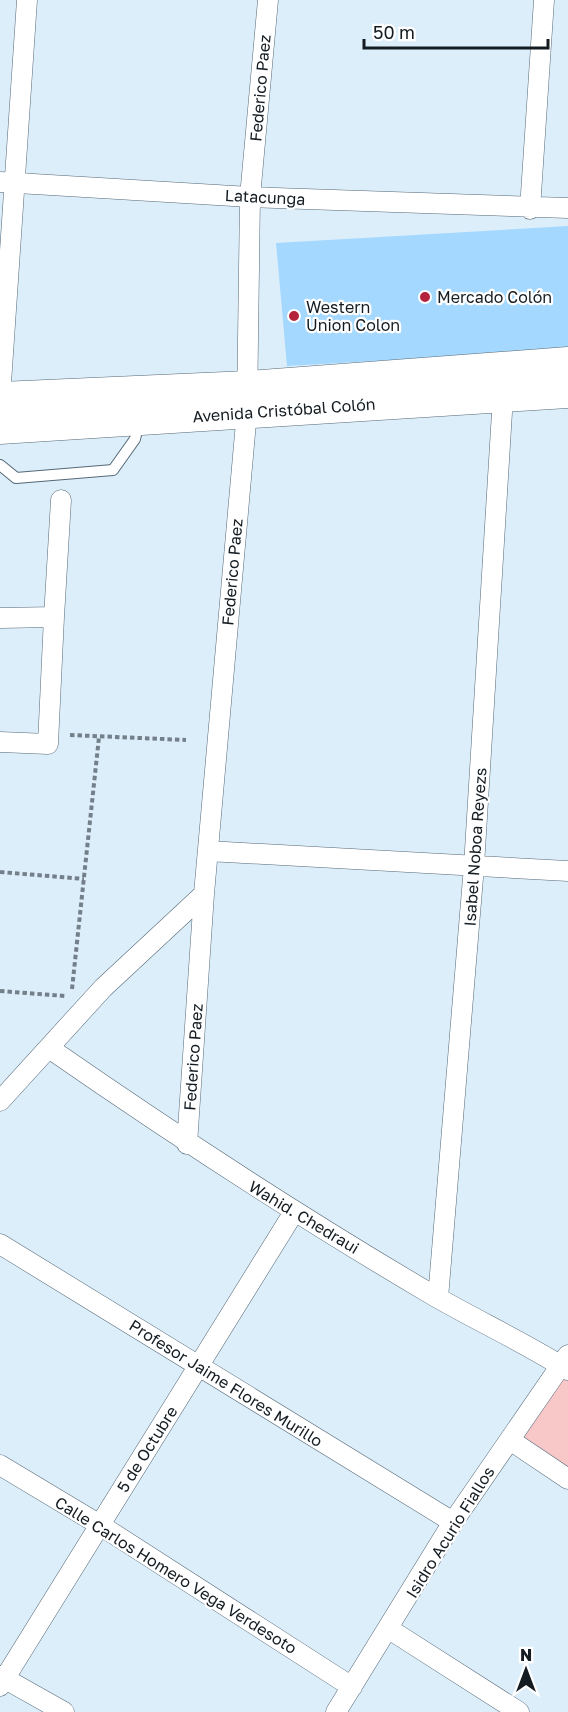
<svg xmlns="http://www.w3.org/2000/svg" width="568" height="1712" font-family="'Golos Text',sans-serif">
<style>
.green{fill:#f8c8c9}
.building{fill:#a4d8ff}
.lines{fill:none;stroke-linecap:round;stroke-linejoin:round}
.lane-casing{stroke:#556876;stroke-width:12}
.street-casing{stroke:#556876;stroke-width:21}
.primary-casing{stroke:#556876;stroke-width:33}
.path{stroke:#748089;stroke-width:4;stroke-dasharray:4.5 3;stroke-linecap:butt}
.lane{stroke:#fff;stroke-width:10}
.street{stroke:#fff;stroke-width:20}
.primary{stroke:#fff;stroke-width:32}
.poi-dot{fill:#b4223c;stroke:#fff;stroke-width:2}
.labels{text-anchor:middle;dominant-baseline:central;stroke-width:4.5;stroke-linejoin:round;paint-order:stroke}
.street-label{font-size:16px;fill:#141c22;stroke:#fff}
.poi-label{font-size:16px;fill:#141c22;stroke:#fff;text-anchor:start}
</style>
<rect width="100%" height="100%" fill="#ddeefb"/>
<path class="green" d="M568 1370V1478L510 1440Z"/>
<path class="building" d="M568 226V350L287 366 276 243Z"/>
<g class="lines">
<g class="lane-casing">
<path id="lane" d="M0 465 16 478 113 470 135 439 139 422"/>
</g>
<g class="street-casing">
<path id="street" d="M0 182 250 197 568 208
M530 209 544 0
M0 398 27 0
M0 618 54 617 61 500
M0 742 48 744 54 617
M208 851 568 871
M49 1048C176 1136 303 1219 436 1297 480 1322 525 1343 568 1370
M0 1101 103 988 204 894
M187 1144 204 894 247 411 250 197 268 0
M0 1244 453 1522
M438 1298 474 866 503 396
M510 1440 568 1479
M0 1465 100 1525 352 1687
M389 1629 519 1712
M0 1676 64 1712
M0 1686 294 1212
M336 1712 453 1522 568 1355"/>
</g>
<g class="primary-casing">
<path id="primary" d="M0 398 248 387 568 363
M0 428 568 392"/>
</g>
<path class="path" d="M70 735 186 740
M0 872 84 879
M72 989 99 737
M0 991 65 996"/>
<use href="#lane" class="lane"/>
<use href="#street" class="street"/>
<use href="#primary" class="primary"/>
</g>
<g class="poi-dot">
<circle cx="425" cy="297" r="6"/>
<circle cx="294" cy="316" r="6"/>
</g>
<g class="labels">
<g class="street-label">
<text transform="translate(260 88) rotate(-85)">Federico Paez</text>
<text transform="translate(265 197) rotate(3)">Latacunga</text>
<text transform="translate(284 410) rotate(-4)">Avenida Cristóbal Colón</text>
<text transform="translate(232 572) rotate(-85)">Federico Paez</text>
<text transform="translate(475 847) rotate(-86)">Isabel Noboa Reyezs</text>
<text transform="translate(193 1057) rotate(-86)">Federico Paez</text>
<text transform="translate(304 1217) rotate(31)">Wahid. Chedraui</text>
<text transform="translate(226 1383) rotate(32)">Profesor Jaime Flores Murillo</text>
<text transform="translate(147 1449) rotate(-58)">5 de Octubre</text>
<text transform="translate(450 1532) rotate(-58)">Isidro Acurio Fiallos</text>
<text transform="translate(176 1575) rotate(32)">Calle Carlos Homero Vega Verdesoto</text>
</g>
<g class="poi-label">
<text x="437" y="297">Mercado Colón</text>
<text x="306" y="307">Western<tspan x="306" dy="18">Union Colon</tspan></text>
</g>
</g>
<g transform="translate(526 1670)" stroke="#ffffff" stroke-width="4.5" paint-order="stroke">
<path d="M0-4.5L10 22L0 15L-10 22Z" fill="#141c22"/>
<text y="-9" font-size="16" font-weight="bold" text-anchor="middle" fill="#141c22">N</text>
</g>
<path d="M364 39v9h184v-9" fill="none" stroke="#141c22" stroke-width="3"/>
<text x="373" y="39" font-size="18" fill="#141c22" stroke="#ffffff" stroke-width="4.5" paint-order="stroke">50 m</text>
</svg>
